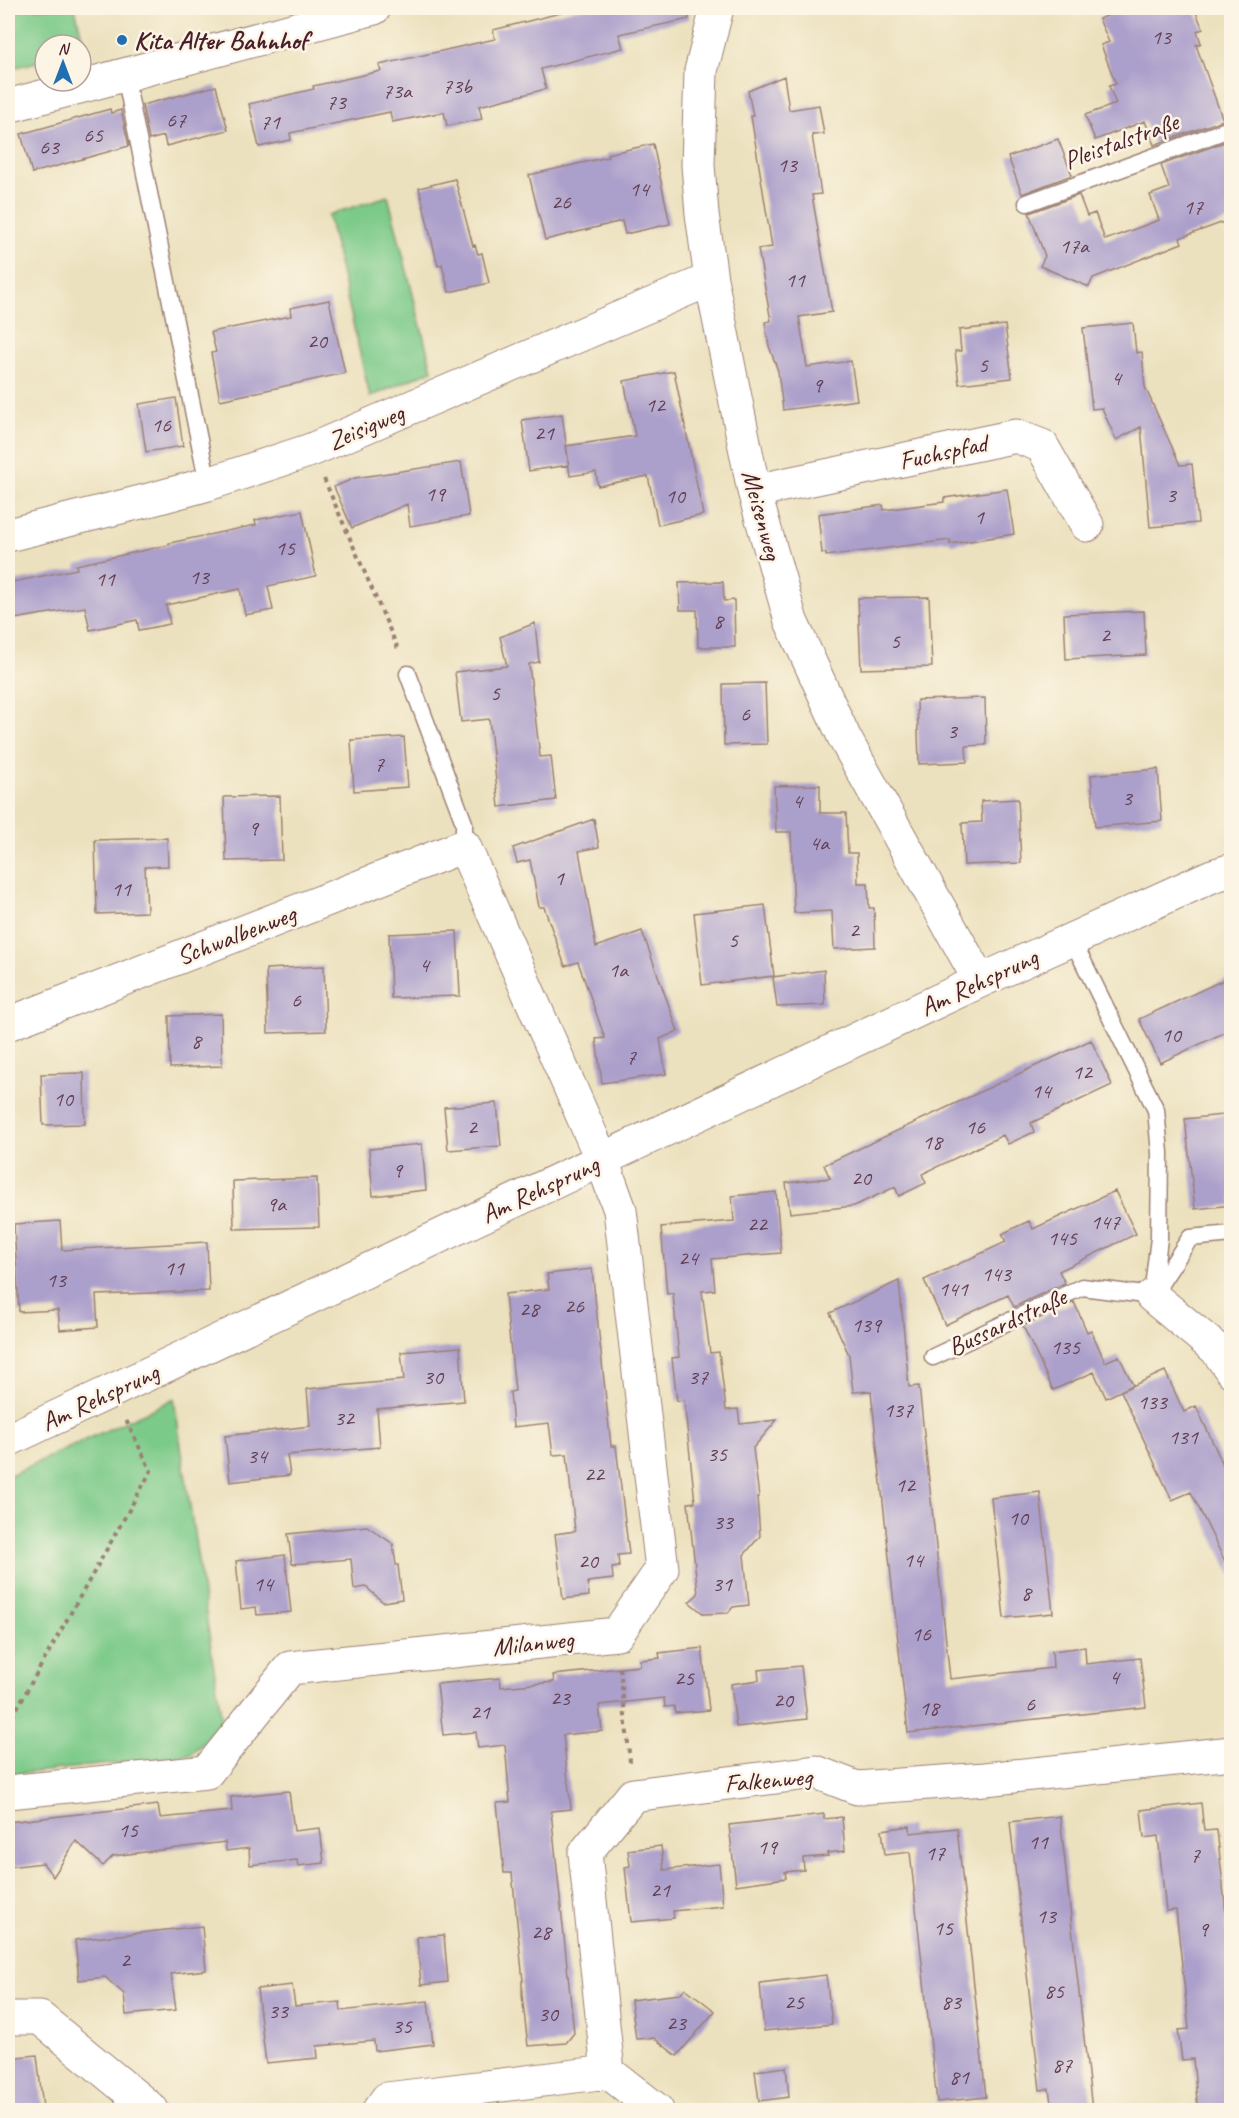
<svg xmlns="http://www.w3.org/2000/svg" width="1239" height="2118" font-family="Caveat,sans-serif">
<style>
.green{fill:#7bca89;stroke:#62745a;stroke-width:1.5}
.building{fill:#ab9fcb}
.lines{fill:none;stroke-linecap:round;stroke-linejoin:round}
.service-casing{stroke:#9b8074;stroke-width:19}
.minor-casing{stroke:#9b8074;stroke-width:35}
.path{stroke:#9b8074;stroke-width:4;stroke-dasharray:4.5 4.5;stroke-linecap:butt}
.service{stroke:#fff;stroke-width:16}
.minor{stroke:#fff;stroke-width:33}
.poi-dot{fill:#1f6fb2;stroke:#fcf5e5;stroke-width:2}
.labels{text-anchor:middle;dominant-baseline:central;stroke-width:5;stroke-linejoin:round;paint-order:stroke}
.number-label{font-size:22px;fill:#623f53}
.poi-label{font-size:26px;font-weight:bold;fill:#4a1f2b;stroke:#fcf5e5;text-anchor:start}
.street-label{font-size:26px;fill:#4a1f2b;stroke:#fcf5e5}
</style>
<rect width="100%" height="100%" fill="#fcf5e5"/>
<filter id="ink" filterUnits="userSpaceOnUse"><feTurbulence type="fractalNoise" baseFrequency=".0167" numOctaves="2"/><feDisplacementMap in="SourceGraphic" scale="12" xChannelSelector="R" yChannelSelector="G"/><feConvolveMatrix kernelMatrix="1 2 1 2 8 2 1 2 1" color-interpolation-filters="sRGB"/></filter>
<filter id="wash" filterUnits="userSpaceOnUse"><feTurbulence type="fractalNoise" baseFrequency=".008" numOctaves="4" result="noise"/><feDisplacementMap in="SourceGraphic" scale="24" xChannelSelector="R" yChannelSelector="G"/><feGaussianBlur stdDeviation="1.35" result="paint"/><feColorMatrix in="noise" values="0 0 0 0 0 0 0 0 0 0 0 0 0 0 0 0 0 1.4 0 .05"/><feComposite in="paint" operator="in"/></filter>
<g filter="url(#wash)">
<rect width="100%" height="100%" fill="#ece1be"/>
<path class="green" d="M8 8H75L85 50 81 51V45H45V60L8 69Z
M388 196 432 370 370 397 328 215Z
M174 1399 222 1722 191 1755 8 1775V1476Z"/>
<g id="blocks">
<path class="building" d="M580 8H687L689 19 619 34 623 48 541 69 546 89 479 106 482 119 447 126 444 112 392 122 390 112 290 133 291 140 259 147 249 104 314 89 313 86 381 71 379 65 495 39 493 30Z
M1127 8H1194L1203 29 1197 31 1201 43 1196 45 1223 120 1154 145 1145 121 1095 140 1085 115 1116 104 1109 86 1116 84 1101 45 1109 42 1099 19Z
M784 76 789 110 819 105 824 134 812 135 821 194 812 195 832 312 799 317 807 367 851 361 857 400 783 410 778 371 769 346 765 322 771 321 758 249 772 247 751 116H753L748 91Z
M216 86 228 130 166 146 164 136 149 140 142 105Z
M110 109 111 113 121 110 129 146 32 173 21 134Z
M1058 139 1072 175 1022 194 1008 157Z
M1230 140 1232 145V219L1180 238 1182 243 1093 278 1089 287 1040 266 1045 256 1029 213 1079 195 1087 216 1095 213 1105 240 1159 220 1150 195 1169 188 1161 165Z
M653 144 670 224 625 234 622 221 545 240 529 175 608 157 607 154Z
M455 179 473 246 475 245 478 254 482 253 489 283 449 292 442 264 438 266 419 188Z
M329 300 345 373 220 400 211 353 216 352 211 332 291 316 290 308Z
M1133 323 1136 353 1142 352 1145 387 1180 465 1192 464 1198 523 1150 527 1141 427 1116 440 1102 408 1092 409 1083 328Z
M1005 325 1012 378 959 384 955 351H961L959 330Z
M674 371 703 515 658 525 648 476 598 486 596 472 570 476 566 446 635 436 624 381Z
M176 398 183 446 146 452 139 404Z
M562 414 569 465 529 471 522 420Z
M461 462 469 516 410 526 407 504 352 528 334 487 355 478Z
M1007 489 1014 534 950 544V540L826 556V553H822L818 514 883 505 884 510 944 502V498Z
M302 511 316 576 268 586 273 610 245 615 240 589 166 605 170 624 139 630 137 620 90 630 85 607 8 620V583L77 569 76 565 169 545V543L256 525 255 520Z
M723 582 724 601 734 600 735 647H698L697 610H680L679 583Z
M929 597 932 667 861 669 858 598Z
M1144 611 1146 655 1066 659 1064 614Z
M535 623 539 662 529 664 540 757 551 756 556 800 499 807 489 719 461 722 455 672 507 666 500 637Z
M765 683 767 744 724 745 723 684Z
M985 698 986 745 966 746 967 762 919 764 917 700Z
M404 737 408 787 354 791 351 740Z
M1158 769 1162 821 1095 827 1091 775Z
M820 785V813H846L848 853H857L858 883H868L869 908H874L875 947 834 949 832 911 794 913 791 832H776L774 786Z
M280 796 282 860 226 861 224 797Z
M1018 799 1021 863 964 865 962 823 982 822 981 801Z
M594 819 599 847 579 851 596 947 642 931 678 1031 660 1039 666 1074 602 1083 596 1039 605 1038 578 962 565 966 544 907H539L530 860 517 863 513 848Z
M167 838 168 866 145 867 147 912 97 914 95 840Z
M765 905 774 976 702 985 694 913Z
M457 931 460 996 391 998 389 934Z
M324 966 326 1031 268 1033 266 969Z
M824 970 825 1005 777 1007 773 977Z
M1232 976V1029L1160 1063 1139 1019Z
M221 1014 222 1066 170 1068 169 1016Z
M1091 1040 1112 1085 1031 1123 1034 1132 1008 1144 1003 1135 922 1174 926 1183 899 1196 895 1187 854 1206 790 1213 786 1183 830 1178 824 1165Z
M84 1073 85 1124 43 1125 41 1074Z
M497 1103 501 1146 448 1150 444 1107Z
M1232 1114V1205L1195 1209 1185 1119Z
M422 1144 426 1190 373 1196 369 1149Z
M317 1178 319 1227 234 1229 233 1181Z
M1115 1191 1136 1234 1059 1271 1065 1283 1014 1307 1008 1295 945 1325 924 1280 1006 1242 1002 1234 1016 1227 1029 1221 1033 1229Z
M776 1192 781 1253 712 1259 715 1290 702 1291 710 1353 719 1352 726 1410 738 1409 740 1424 777 1420 753 1448 759 1497H757L760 1536 744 1555 749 1605 733 1607 728 1613 704 1614 689 1602 698 1594 688 1503 695 1502 684 1400 677 1401 672 1358 679 1357 673 1293 667 1294 661 1227 734 1221 732 1196Z
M60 1221 62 1250 207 1242 209 1291 96 1295 98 1327 60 1330 58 1310 19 1312 14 1224Z
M592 1269 611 1446H616L629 1554 618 1555 619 1567 612 1568 613 1579 588 1582 589 1596 563 1599 555 1534 575 1531 567 1454 553 1455 549 1423 513 1427 510 1392 515 1391 505 1294 549 1289 547 1274Z
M899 1281 909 1387 919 1386 950 1679 1053 1668 1052 1651 1085 1647 1086 1664 1140 1658 1146 1707 908 1733 871 1391 853 1392 849 1355 830 1313Z
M1074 1302 1087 1332 1091 1330 1105 1362 1119 1356 1133 1385 1106 1398 1094 1372 1053 1390 1023 1326Z
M460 1347 464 1401 377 1409 380 1447 287 1455 290 1475 230 1482 225 1436 310 1426 307 1389 404 1380 401 1352Z
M1165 1371 1184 1412 1196 1406 1232 1484V1576L1191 1492 1172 1500 1121 1391Z
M1040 1492 1053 1613 1004 1618 991 1498Z
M367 1526 393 1544 396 1565H398L402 1599 383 1602 366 1587 354 1589 351 1559 292 1564 288 1534Z
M285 1555 291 1612 257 1615 256 1607 241 1609 236 1561Z
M702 1648 709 1710 675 1713 674 1706 665 1707 664 1698 599 1705 602 1731 563 1735 571 1809 551 1811 574 2033 566 2043 528 2046 522 1995V1981H523L512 1873H504L497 1803 510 1802 505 1745 478 1748 476 1732 443 1735 437 1684 500 1678 501 1687 554 1682 553 1675 640 1666V1660L660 1658 659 1653Z
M801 1666 807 1719 736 1727 731 1684 759 1680 758 1670Z
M289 1791 294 1831 320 1828 324 1863 298 1866 297 1860 250 1865 249 1848 226 1851 225 1842 113 1856 103 1866 76 1841 53 1877 43 1863 8 1867V1822L158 1805 160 1818 232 1811 231 1797Z
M1201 1803 1204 1831 1217 1830 1232 1971V2110H1198L1193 2059 1182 2060 1178 2030 1189 2029 1176 1910 1166 1911 1158 1836 1144 1838 1141 1810Z
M824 1814V1819L842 1817 845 1851 827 1853 828 1856 803 1858 804 1870 785 1872 786 1878 736 1885 729 1825Z
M1060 1816 1076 1965 1092 2110H1052L1049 2089 1040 2090 1010 1822Z
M910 1826V1833L957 1828 986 2097 937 2102 910 1852 885 1855 882 1830Z
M661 1846 664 1870 719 1864 723 1906 673 1911 674 1918 631 1922 625 1867 630 1866 628 1850Z
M202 1926 206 1970 171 1974 176 2010 126 2015 124 1994 105 1977 79 1980 75 1940Z
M444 1935 448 1982 421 1985 417 1937Z
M826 1975 832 2024 764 2031 760 1983Z
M292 1985 295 2006 340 2002 341 2011 428 2001 433 2044 375 2051 374 2041 317 2046 318 2058 266 2063 257 1989Z
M685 1988 715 2011 677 2056 654 2038 636 2039 631 2000 680 1994Z
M37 2055 43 2108 8 2110V2058Z
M786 2067 789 2097 759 2101 755 2071Z"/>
</g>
</g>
<g filter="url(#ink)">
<use href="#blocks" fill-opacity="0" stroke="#9b8074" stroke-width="1.5"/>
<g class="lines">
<g class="service-casing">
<path id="service" d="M125 75 208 484
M1027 203 1232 128
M408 674 464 823V846
M1072 939 1156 1110 1160 1153 1159 1238 1152 1296
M1154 1293 1190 1238 1232 1234
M933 1357 1082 1287 1152 1296"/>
</g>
<g class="minor-casing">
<path id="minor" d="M717 8 701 71 698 165 702 214 711 279 754 491 791 621 845 739 980 981
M8 106 374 8
M754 491 1016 436 1042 446 1087 525
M8 535 149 500 208 484 311 450 711 279
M8 1024 464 846 602 1160 620 1210 662 1569 617 1634 290 1668 207 1772 8 1792
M1152 1296 1216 1349 1232 1371
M8 1440 980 981 1212 876 1232 870
M8 2018H40L152 2110
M379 2110 387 2099 608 2072
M657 2110 608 2072 585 1853 633 1795 816 1772 857 1788 985 1779 1232 1753"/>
</g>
<path class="path" d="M324 479 399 651
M620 1668 630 1762
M8 1724 151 1471 126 1420"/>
<use href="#service" class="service"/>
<use href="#minor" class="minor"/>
</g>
</g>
<circle class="poi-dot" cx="122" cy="40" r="6"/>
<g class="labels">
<g class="number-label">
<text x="1161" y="37">13</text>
<text x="457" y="86">73b</text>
<text x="397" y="91">73a</text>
<text x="336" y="102">73</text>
<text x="176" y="120">67</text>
<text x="270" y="122">71</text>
<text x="93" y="135">65</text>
<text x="49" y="147">63</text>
<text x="787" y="165">13</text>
<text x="639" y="189">14</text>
<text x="561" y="202">26</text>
<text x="1193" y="207">17</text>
<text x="1074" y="246">17a</text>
<text x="795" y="280">11</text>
<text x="317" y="341">20</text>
<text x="983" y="365">5</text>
<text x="1116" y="378">4</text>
<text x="817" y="385">9</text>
<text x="655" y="405">12</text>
<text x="161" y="425">16</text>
<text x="544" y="433">21</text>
<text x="435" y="494">19</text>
<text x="1171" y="495">3</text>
<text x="675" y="496">10</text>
<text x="979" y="517">1</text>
<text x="285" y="548">15</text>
<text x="199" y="577">13</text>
<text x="105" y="579">11</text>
<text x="718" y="621">8</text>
<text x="1105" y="635">2</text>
<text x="895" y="641">5</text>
<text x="495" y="693">5</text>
<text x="745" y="714">6</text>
<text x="952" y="731">3</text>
<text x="379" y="764">7</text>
<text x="1127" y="798">3</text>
<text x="797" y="801">4</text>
<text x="253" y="828">9</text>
<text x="819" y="843">4a</text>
<text x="559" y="878">1</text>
<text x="121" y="889">11</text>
<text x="854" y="930">2</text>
<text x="733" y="940">5</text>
<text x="424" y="965">4</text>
<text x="618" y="970">1a</text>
<text x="296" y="1000">6</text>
<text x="1171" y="1035">10</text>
<text x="196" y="1041">8</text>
<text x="631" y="1057">7</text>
<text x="1082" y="1072">12</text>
<text x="1041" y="1091">14</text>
<text x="63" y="1099">10</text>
<text x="472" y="1127">2</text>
<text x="975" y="1127">16</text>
<text x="932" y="1142">18</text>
<text x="397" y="1170">9</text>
<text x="861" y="1178">20</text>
<text x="276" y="1204">9a</text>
<text x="1105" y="1222">147</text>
<text x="757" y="1224">22</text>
<text x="1062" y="1238">145</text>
<text x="688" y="1258">24</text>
<text x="174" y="1268">11</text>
<text x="996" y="1274">143</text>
<text x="56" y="1280">13</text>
<text x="953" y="1289">141</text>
<text x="574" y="1306">26</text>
<text x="529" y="1309">28</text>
<text x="866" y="1325">139</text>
<text x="1065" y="1347">135</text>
<text x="433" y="1377">30</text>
<text x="698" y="1377">37</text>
<text x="1152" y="1402">133</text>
<text x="898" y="1410">137</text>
<text x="344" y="1418">32</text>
<text x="1183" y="1437">131</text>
<text x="717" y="1454">35</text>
<text x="257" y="1456">34</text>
<text x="594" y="1474">22</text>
<text x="905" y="1485">12</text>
<text x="1018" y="1518">10</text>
<text x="723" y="1522">33</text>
<text x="913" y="1560">14</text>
<text x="588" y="1561">20</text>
<text x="263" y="1584">14</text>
<text x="722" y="1584">31</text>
<text x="1026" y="1593">8</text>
<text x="921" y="1634">16</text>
<text x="1114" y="1677">4</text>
<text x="684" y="1678">25</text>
<text x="560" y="1698">23</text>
<text x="783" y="1700">20</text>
<text x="1030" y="1704">6</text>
<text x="929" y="1708">18</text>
<text x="480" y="1712">21</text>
<text x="128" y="1830">15</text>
<text x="1038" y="1842">11</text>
<text x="767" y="1847">19</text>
<text x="935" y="1853">17</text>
<text x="1195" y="1855">7</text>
<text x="660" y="1890">21</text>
<text x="1046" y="1916">13</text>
<text x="943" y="1928">15</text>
<text x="1203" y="1929">9</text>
<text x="541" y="1932">28</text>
<text x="125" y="1960">2</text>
<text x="1054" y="1991">85</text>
<text x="794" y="2002">25</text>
<text x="951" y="2002">83</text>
<text x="278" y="2011">33</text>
<text x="548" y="2014">30</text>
<text x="676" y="2023">23</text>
<text x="402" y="2026">35</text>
<text x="1062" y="2065">87</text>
<text x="959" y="2077">81</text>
</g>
<g class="poi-label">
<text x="134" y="40">Kita Alter Bahnhof</text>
</g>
<g class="street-label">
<text transform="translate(1121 141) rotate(-20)">Pleistalstraße</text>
<text transform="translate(366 427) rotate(-23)">Zeisigweg</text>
<text transform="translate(943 452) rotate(-12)">Fuchspfad</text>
<text transform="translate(762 515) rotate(75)">Meisenweg</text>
<text transform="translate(236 935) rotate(-21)">Schwalbenweg</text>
<text transform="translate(979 982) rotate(-25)">Am Rehsprung</text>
<text transform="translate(540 1189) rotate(-25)">Am Rehsprung</text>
<text transform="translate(1007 1322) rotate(-25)">Bussardstraße</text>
<text transform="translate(100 1397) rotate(-25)">Am Rehsprung</text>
<text transform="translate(533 1643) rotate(-6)">Milanweg</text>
<text transform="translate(768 1780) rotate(-5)">Falkenweg</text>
</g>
</g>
<rect width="1239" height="2118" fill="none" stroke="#fcf5e5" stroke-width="30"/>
<g transform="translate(63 63)"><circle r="28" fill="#fcf5e5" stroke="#b59f9b" stroke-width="1.5"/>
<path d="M0-4.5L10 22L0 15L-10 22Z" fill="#1f6fb2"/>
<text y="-9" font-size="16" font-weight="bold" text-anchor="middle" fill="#4a1f2b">N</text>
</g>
</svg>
